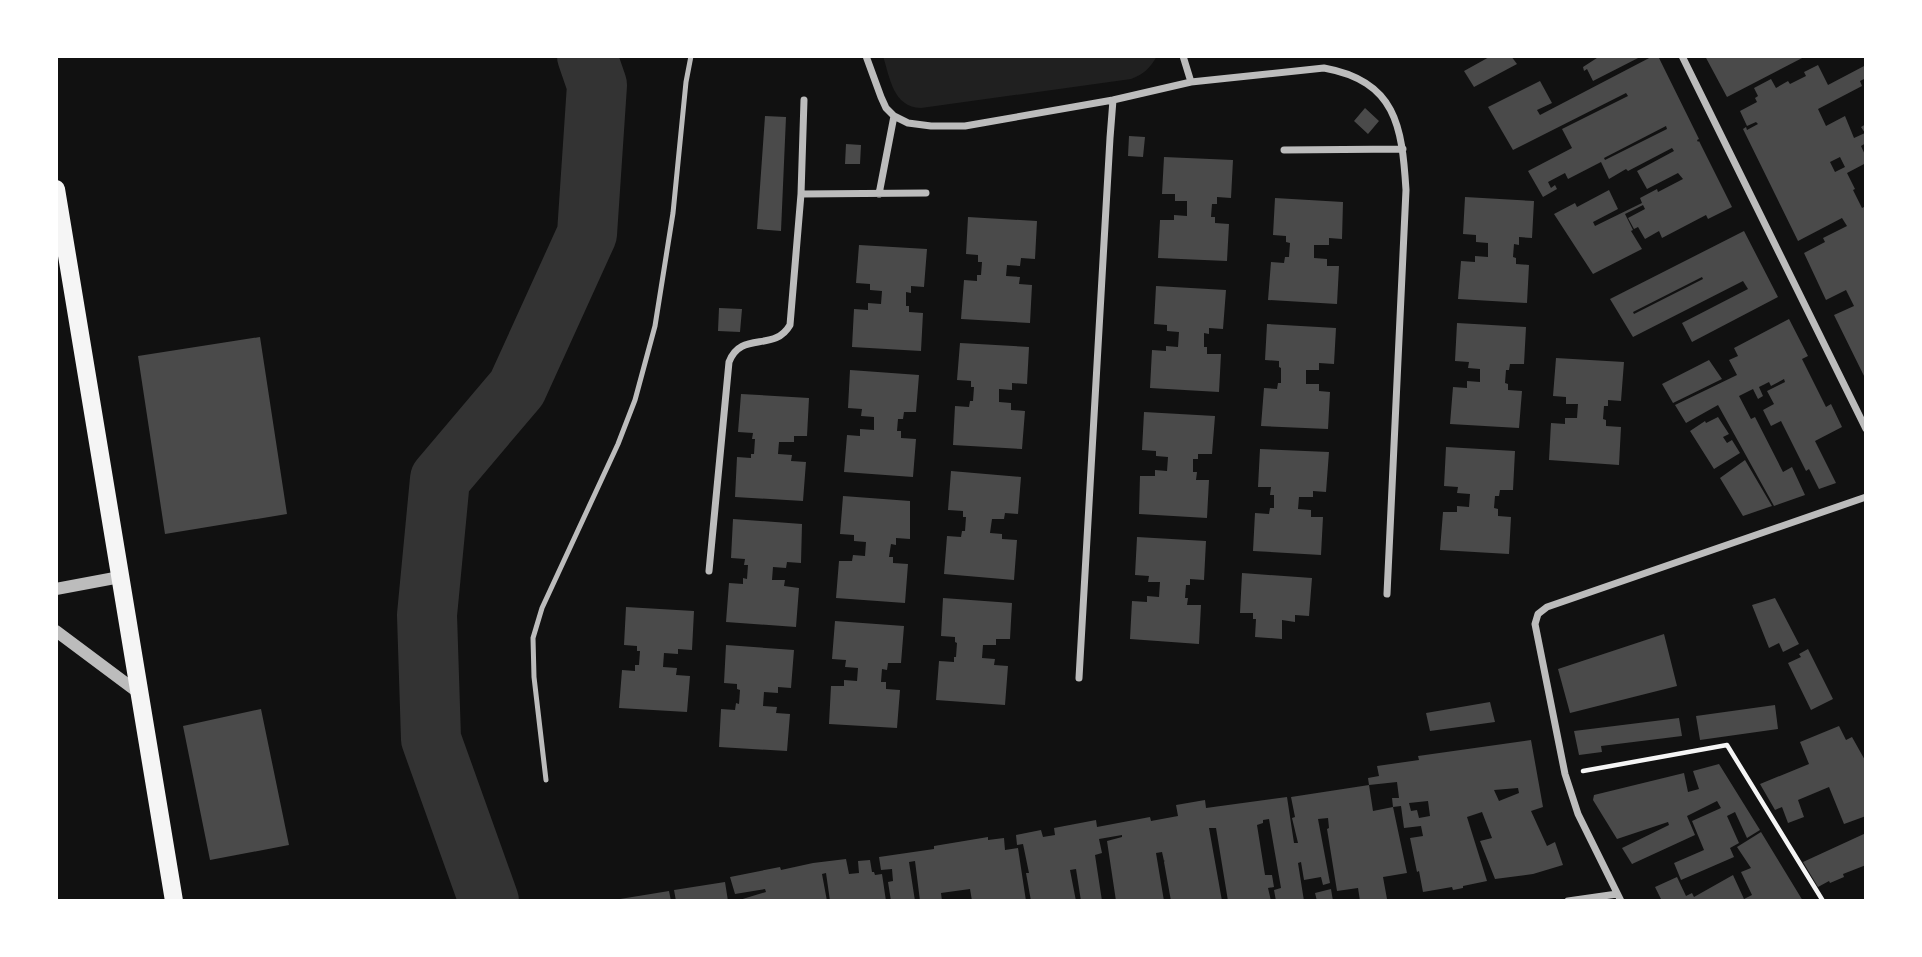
<svg xmlns="http://www.w3.org/2000/svg" width="1922" height="957" font-family="'Titillium Web',sans-serif">
<style>
.green{fill:#202020}
.lines{fill:none;stroke-linecap:round;stroke-linejoin:round}
.river{stroke:#333;stroke-width:60}
.building{fill:#4a4a4a;fill-rule:evenodd}
.path{stroke:#f5f5f5;stroke-width:4.5}
.service{stroke:#bcbcbc;stroke-width:5}
.minor{stroke:#bcbcbc;stroke-width:7}
.tertiary{stroke:#bcbcbc;stroke-width:12}
.primary{stroke:#f5f5f5;stroke-width:18}
</style>
<rect width="100%" height="100%" fill="#111"/>
<path class="green" d="M883 56H1157C1150 68 1144 74 1131 79L921 108C893 107 890 78 883 56Z"/>
<g class="lines">
<path class="river" d="M489 901 431 739 427 615 440 479 517 388 587 234 597 85 587 56"/>
</g>
<path class="building" d="M1491 56H1511L1517 64 1474 87 1464 71Z
M1600 56H1642L1593 81 1587 69 1584 71 1583 67Z
M1653 56H1658L1699 139 1697 140 1698 142 1699 141 1732 207 1708 219 1706 215 1662 238 1659 231 1645 239 1638 227 1634 229 1628 218 1645 209 1643 205 1625 214 1633 230 1631 231 1642 249 1593 274 1554 214 1575 203 1577 207 1609 190 1618 209 1593 222 1595 226 1642 203 1640 198 1657 189 1658 192 1683 179 1678 173 1647 189 1637 171 1674 151 1672 148 1628 171 1626 169 1609 179 1601 162 1568 179 1565 173 1548 182 1551 188 1555 185 1557 189 1543 197 1528 171 1572 148 1562 129 1628 96 1626 93 1513 150 1488 107 1540 81 1552 103 1537 110 1540 115ZM1666 126 1667 129 1605 160 1604 158Z
M1705 56H1806L1727 97Z
M1818 65 1828 85 1866 65V78L1860 81 1862 86 1818 109 1826 126 1845 116 1854 138 1865 133 1861 127 1866 124V143L1861 146 1866 157V163L1847 173 1855 189 1853 190 1862 208 1866 206V380L1834 315 1854 306 1846 290 1826 300 1804 253 1825 242 1823 238 1847 226 1842 218 1798 241 1743 129 1746 127 1747 130 1758 124 1756 122 1747 126 1740 111 1757 102 1755 98 1758 96 1754 88 1771 79 1776 88 1788 81 1790 84 1806 76 1804 72ZM1840 157 1845 167 1835 172 1830 162Z
M1365 108 1379 121 1368 134 1354 121Z
M765 116 786 117 781 231 757 229Z
M1129 136 1145 137 1143 157 1128 156Z
M846 144 861 145 860 164H845Z
M1164 157 1233 160 1231 198 1217 197V204H1212L1211 217H1215V223L1229 224 1227 261 1158 258 1160 220H1174V215L1187 216V201H1175V194H1162Z
M1465 197 1534 201 1532 238 1519 237V245L1514 244 1513 257 1516 258V264L1529 265 1527 303 1458 299 1461 261 1475 262V256L1488 257V243L1476 242V235L1463 234Z
M1275 198 1343 202 1342 239 1329 238V245H1314V258L1327 259V266H1339L1337 304 1268 300 1271 262 1284 263 1285 257H1289L1290 243 1286 242V236L1273 235Z
M968 217 1037 221 1035 259 1021 258 1020 266 1007 265 1006 276 1020 277 1019 284 1032 285 1030 323 961 319 964 280 977 281V275H981L982 262H978V255L966 254Z
M1744 231 1778 297 1692 342 1682 323 1748 289 1743 281 1633 337 1610 299ZM1702 277 1703 279 1634 314 1633 312Z
M859 245 927 249 924 287 911 286V293L906 292V306H909V312L923 313 921 351 852 347 854 309 868 310V303L881 304 882 291 870 290V284L856 283Z
M1156 286 1226 290 1223 329 1209 328V334L1204 333V347H1207V354H1221L1219 392 1150 388 1152 350 1166 351V346L1178 347 1179 332 1167 331V325L1154 324Z
M719 308 742 309 740 332 718 331Z
M1789 319 1808 356 1802 359 1826 407 1831 404 1842 427 1815 441 1836 483 1819 489 1809 469 1806 471 1781 421 1771 426 1763 410 1774 404 1767 391 1785 382 1784 379 1771 386 1769 382 1759 387 1763 396 1758 399 1753 389 1739 396 1751 419 1755 417 1783 472 1792 467 1805 495 1774 506 1718 405 1686 423 1675 405 1737 375 1729 360 1738 356 1734 348Z
M1457 323 1526 327 1524 364H1510L1509 370H1506L1505 383 1508 384V390L1522 391 1519 428 1450 424 1453 387 1467 388V381L1480 382V369L1468 368 1469 362 1455 361Z
M1267 324 1336 328 1334 364 1319 363V370H1306V384H1319V391L1330 392 1328 429 1261 426 1264 388 1277 389 1278 383H1281V368L1279 367V361L1265 360Z
M260 337 287 514 165 534 138 356Z
M960 343 1029 347 1027 384 1012 383V390L999 389V402L1011 403V410L1025 411 1022 449 953 445 955 406 969 407 970 401H973L974 387H971V381L957 380Z
M1556 358 1624 362 1621 401 1608 400V406H1604L1603 419 1606 420V426L1621 427 1619 465 1549 460 1551 423 1565 424V418H1577L1578 404H1566V397L1553 396Z
M1709 360 1722 379 1673 403 1662 384Z
M850 370 919 375 916 412H904L903 419H898L897 431H901V438L916 439 913 477 844 472 847 435 860 436V429L874 430V417L861 416 862 409 848 408Z
M741 394 809 398 807 436H794V442H779L778 454 792 455 791 461 806 462 803 501 735 497 737 457 751 458V454H754L755 439H752L753 433 738 432Z
M1144 412 1215 416 1212 454H1198V459H1193V472H1197L1196 480H1209L1207 518 1139 514 1140 476H1155V470L1167 471 1168 457 1156 456V451L1142 450Z
M1718 417 1729 434 1723 437 1727 443 1732 440 1740 453 1714 469 1690 431 1705 421 1706 423Z
M1446 447 1515 451 1513 490H1500L1499 496H1495L1494 508 1498 509V516L1511 517 1509 554 1440 550 1443 512H1457V506L1469 507 1470 494 1457 493 1458 487 1444 486Z
M1260 449 1329 452 1326 492 1313 491V497H1299L1298 509 1311 510V517H1323L1321 555 1253 551 1255 513 1269 514 1270 508H1274V495H1270L1271 487H1258Z
M1745 460 1772 506 1743 516 1720 478Z
M951 471 1021 477 1018 514 1005 513 1004 519H992L990 533 1002 534V539L1017 540 1014 580 944 574 947 536 961 537 962 531H965L966 517H963V511L948 510Z
M843 496 910 501V539L896 538V545L891 544 889 557H893V563L908 564 905 603 836 598 839 561H852L853 555 865 556 866 542 854 541V535L840 534Z
M733 519 802 524 801 563 787 562 786 568 773 567 772 580H785L784 586 799 588 796 627 726 622 729 583 743 584V578L747 579 748 565H744L745 559 731 558Z
M1137 537 1206 541 1204 580 1190 579V585H1186L1185 598H1188L1187 605H1201L1199 644 1130 639 1132 601 1147 602V596L1159 597 1160 582H1148L1149 576 1135 575Z
M1242 573 1312 578 1309 616 1295 615V622L1282 620V639L1255 637 1256 619H1253V613H1240Z
M943 598 1012 603 1010 639H996V645H983L982 658 995 659 994 665 1008 666 1005 705 936 700 939 661 954 662V657H956L957 643 955 642V637L941 636Z
M1775 598 1799 644 1783 652 1779 643 1769 648 1752 605Z
M626 607 694 611 692 650 678 649V654L664 653 663 667 677 668 676 675 690 676 687 712 619 708 622 670 635 671V665H639L640 651H637V646L624 645Z
M835 621 904 626 901 663H888L887 670 882 669 881 682H886V689L900 690 897 728 829 724 831 686H844V680L857 681 858 668 845 667 846 660 832 659Z
M1664 634 1677 686 1570 713 1558 669Z
M726 645 794 650 791 688 778 687V693L764 692 763 706 777 707 776 713 790 714 787 751 719 747 721 709 735 710 736 703 739 704 740 690 737 689V684L724 683Z
M1808 649 1833 699 1811 710 1788 663 1801 657 1799 654Z
M1490 702 1495 722 1430 731 1426 713Z
M1775 705 1778 729 1700 740 1696 716Z
M261 709 289 845 210 860 183 726Z
M1679 718 1682 736 1601 746 1602 752 1579 755 1574 731Z
M1839 726 1846 740 1852 737 1866 762V816L1844 824 1829 787 1798 800 1804 817 1788 823 1782 807 1775 810 1760 784 1809 764 1800 742Z
M1531 740 1543 807 1531 811 1547 846 1555 842 1563 865 1533 874 1495 879 1480 841 1492 838 1482 812 1467 817 1487 881 1463 886V888L1453 890 1452 887 1423 892 1419 871 1417 872 1410 838 1423 836 1421 826 1404 828 1401 806 1393 807 1407 873 1383 877 1387 899 1360 901 1358 888 1337 891 1327 829 1329 828 1328 818 1318 819 1330 883 1323 885 1321 877 1304 880 1301 862 1298 863 1304 901H1276L1274 890 1281 888 1269 819 1263 820V823L1257 825 1265 875H1272L1274 887 1268 888 1271 901H1228L1216 828H1209L1222 901H1171L1164 862 1165 860 1164 861 1162 852 1156 853 1164 901H1116L1107 841 1122 837V835L1099 839 1102 853 1095 855 1102 901H1081L1076 869 1070 870 1076 901H1031L1026 873H1029L1023 844 1017 845 1016 835 1041 830 1043 837 1055 835 1054 828 1096 820 1097 827 1150 817 1151 821 1178 816 1176 805 1205 800 1206 808 1287 797 1294 843H1298L1292 818 1295 817 1291 797 1369 785 1368 778 1379 776 1377 766 1419 760 1418 756ZM1397 782 1399 798H1392L1393 807 1373 811 1369 785ZM1518 788 1519 793 1499 801 1494 790ZM1428 801 1430 816 1419 818 1417 810 1411 811 1409 803Z
M1719 764 1760 830 1747 838 1735 812 1727 816 1739 843 1730 848 1734 857 1681 880 1674 863 1704 850 1692 821 1721 808 1717 801 1687 816 1695 835 1632 864 1622 848 1669 825 1668 822 1617 839 1593 800 1594 795 1684 773 1688 792 1699 789 1693 771Z
M1761 832 1803 901H1662L1655 887 1677 877 1686 896 1692 893 1694 897 1733 875 1744 899 1752 895 1741 872 1751 868 1737 847Z
M1866 833V865L1843 874 1844 877 1830 883 1829 881 1818 887 1803 862Z
M988 837V840L1004 838 1005 850 1018 848 1026 901H972L970 889 941 893 942 901H920L915 861 909 862 915 901H891L888 882 893 881 892 869 881 870 879 857 934 849V846Z
M846 859 849 874 859 873 858 861 870 860 872 872H874L875 875 882 874 886 901H830L826 873 822 874 827 901H736L766 892 765 889 735 894 730 877 780 867 781 870 813 863Z
M725 882 728 901H676L674 890Z
M1331 889 1333 901H1317L1315 893Z
M669 891 671 901H620V899Z"/>
<g class="lines">
<path class="path" d="M1583 771 1727 745 1823 901"/>
<path class="service" d="M546 780 534 677 533 638 542 608 618 444 635 400 655 326 673 213 686 82 691 56"/>
<path class="minor" d="M866 56 881 97 886 108 894 116 908 123 931 126H965L1113 100 1191 82 1324 68C1396 81 1402 126 1406 190L1387 594
M1183 56 1191 82
M1682 56 1866 429
M1284 150 1403 149
M801 194 926 193
M879 194 894 116
M709 571 729 362C741 330 774 353 790 325L801 194 804 100
M1079 678 1110 138 1113 100
M1568 901 1617 894
M1621 901 1578 814 1565 774 1535 624 1538 614 1547 607 1866 497"/>
<path class="tertiary" d="M56 589 120 577
M56 631 139 693"/>
<path class="primary" d="M56 189 174 901"/>
</g>
<rect width="1922" height="957" fill="none" stroke="#ffffff" stroke-width="116"/>
</svg>
